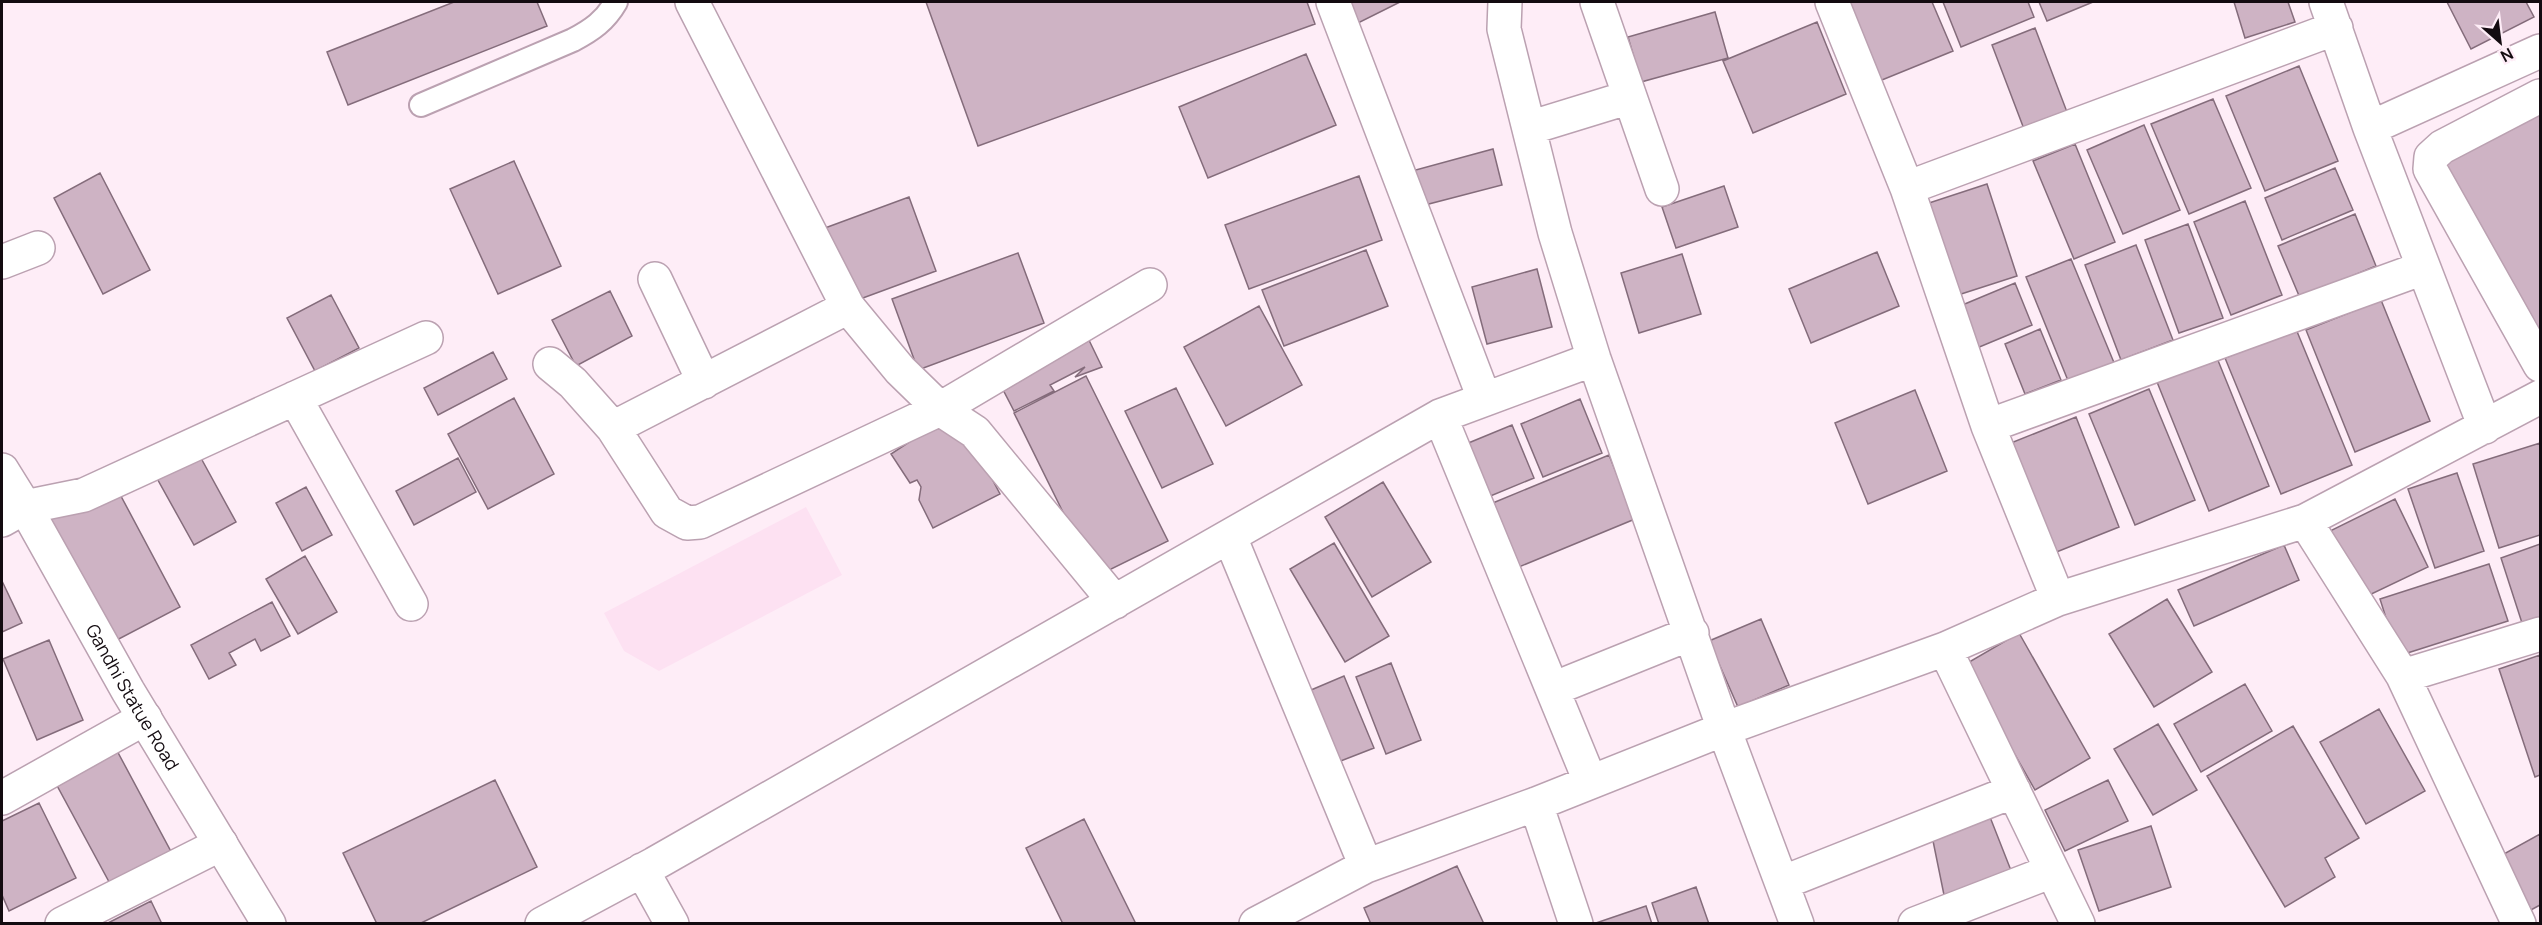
<svg xmlns="http://www.w3.org/2000/svg" width="2542" height="925" font-family="Manrope,sans-serif">
<style>
.built{fill:#fde1f2}
.building{fill:#ceb3c4;stroke:#846c7b;stroke-width:1.5}
.lines{fill:none;stroke-linecap:round;stroke-linejoin:round}
.lane-casing{stroke:#bba1b1;stroke-width:26}
.street-casing{stroke:#bba1b1;stroke-width:36}
.secondary-casing{stroke:#bba1b1;stroke-width:36}
.lane{stroke:#fff;stroke-width:22}
.street{stroke:#fff;stroke-width:33}
.secondary{stroke:#fff;stroke-width:33}
.labels{text-anchor:middle;dominant-baseline:central;stroke-width:6;stroke-linejoin:round;paint-order:stroke}
.street-label{font-size:18px;fill:#130b10;stroke:#feedf7}
</style>
<rect width="100%" height="100%" fill="#feedf7"/>
<path class="built" d="M806 507 842 575 659 671 624 651 604 613Z"/>
<path class="building" d="M454 2H537L547 26 348 105 327 52Z
M926 2H1307L1315 24 978 146Z
M1343 2H1400L1354 25Z
M1844 2H1932L1953 51 1877 82Z
M1943 2H2028L2034 17 1961 47Z
M2039 2H2093L2047 21Z
M2234 2H2288L2295 22 2245 38Z
M2447 2H2526L2534 17 2471 49Z
M1715 12 1728 58 1641 82 1628 37Z
M1817 22 1846 94 1753 133 1723 61Z
M2035 28 2067 112 2024 129 1992 45Z
M1306 54 1336 125 1208 178 1179 107Z
M2299 66 2338 161 2265 191 2226 96Z
M2213 99 2251 188 2189 214 2151 124Z
M2540 112V341L2440 167Z
M2144 125 2180 210 2123 234 2087 150Z
M2075 144 2115 242 2074 259 2033 161Z
M1493 149 1502 185 1421 206 1412 171Z
M514 161 561 266 498 294 450 189Z
M2335 168 2353 210 2282 240 2265 198Z
M100 173 150 270 103 294 54 198Z
M1359 176 1382 240 1249 289 1225 225Z
M1987 184 2017 276 1958 295 1929 203Z
M1724 186 1738 227 1676 248 1662 207Z
M909 197 936 271 852 302 825 228Z
M2245 201 2282 295 2231 315 2194 222Z
M2355 214 2376 266 2300 298 2278 246Z
M2188 224 2223 318 2179 333 2145 240Z
M2136 245 2173 340 2121 360 2085 265Z
M1366 250 1388 306 1284 346 1262 290Z
M1877 252 1899 306 1811 343 1789 289Z
M1018 253 1044 323 918 370 892 299Z
M1682 254 1701 314 1639 333 1621 273Z
M2071 259 2115 365 2069 383 2026 277Z
M1537 269 1552 327 1487 344 1472 287Z
M2015 283 2032 325 1977 348 1960 306Z
M610 291 632 336 576 366 552 320Z
M331 295 359 348 315 371 287 318Z
M2381 300 2430 421 2355 452 2306 330Z
M1259 306 1302 385 1226 426 1184 347Z
M2040 329 2061 380 2025 394 2005 344Z
M2296 329 2352 465 2281 494 2225 358Z
M1086 334 1102 367 1075 377 1085 367 1050 385 1054 391 1014 411 997 378Z
M493 352 507 379 438 415 424 388Z
M2217 358 2269 486 2209 511 2157 382Z
M1086 376 1168 541 1095 577 1014 413Z
M1176 388 1213 464 1162 488 1125 411Z
M2149 389 2195 500 2135 525 2089 414Z
M1915 390 1947 471 1868 504 1835 423Z
M514 398 554 474 488 509 448 434Z
M1580 399 1602 453 1543 477 1521 424Z
M2076 417 2119 527 2049 555 2006 445Z
M944 419 972 441 1000 494 933 528 919 500 921 487 917 480 910 483 891 454Z
M1512 425 1534 478 1488 497 1466 444Z
M2540 443V535L2499 548 2473 464Z
M196 449 236 522 194 545 154 473Z
M1609 455 1635 519 1514 569 1488 505Z
M458 458 476 492 414 525 396 491Z
M2457 473 2484 551 2435 568 2408 489Z
M1383 482 1431 562 1372 597 1325 517Z
M114 483 180 607 115 641 49 518Z
M306 487 332 535 302 551 276 503Z
M2395 499 2428 567 2363 598 2330 531Z
M1334 543 1389 636 1345 662 1290 569Z
M2540 544V620L2523 626 2501 558Z
M2284 545 2299 580 2194 626 2178 590Z
M305 556 337 612 298 634 266 579Z
M2489 564 2508 621 2398 656 2380 599Z
M2 581 22 623 2 632Z
M2167 599 2212 672 2154 707 2109 634Z
M272 602 290 636 261 651 255 639 229 653 236 665 209 679 191 645Z
M1761 619 1789 685 1738 707 1709 641Z
M2019 633 2090 758 2035 790 1964 665Z
M49 640 83 720 37 740 3 659Z
M2540 655V775L2535 777 2499 669Z
M1391 663 1421 740 1386 754 1356 677Z
M1344 676 1374 748 1333 764 1304 693Z
M2245 684 2272 731 2201 772 2174 724Z
M2379 709 2425 791 2366 824 2320 742Z
M2158 724 2197 790 2153 815 2114 749Z
M2293 726 2359 838 2325 858 2335 877 2285 907 2207 776Z
M115 747 175 859 114 891 54 780Z
M495 780 537 867 419 924H377L343 853Z
M2108 780 2128 821 2065 851 2045 810Z
M39 803 76 878 9 911 2 895V821Z
M1990 817 2012 873 1944 895 1931 831Z
M1084 819 1136 924H1063L1026 848Z
M2151 826 2171 887 2099 911 2078 850Z
M2540 834V905L2531 910 2502 855Z
M1457 866 1484 924H1371L1364 908Z
M1696 887 1709 924H1659L1652 903Z
M151 901 162 924H106Z
M1646 906 1652 924H1593Z"/>
<g class="lines">
<g class="lane-casing">
<path id="lane" d="M421 105 573 40C592 30 605 21 616 2"/>
</g>
<g class="street-casing">
<path id="street" d="M692 2 848 307 900 370 940 409 975 432 1115 602
M1333 2 1484 398
M1505 2 1504 29 1555 233 1594 359 1724 729 1797 924
M1597 2 1662 189
M1832 2 1907 188 1988 426 2058 599
M2326 2 2370 128
M2540 96 2442 147 2431 157 2430 169 2540 365
M1529 128 1630 97
M1907 188 2336 28
M2 262 38 248
M655 279 704 382
M550 364 573 383 613 428 667 512 687 523 700 522 940 409 1150 285
M295 398 411 604
M1440 416 1590 781
M1988 426 2423 268
M2485 427 2370 128 2540 51
M613 428 848 307
M2 520 25 507 84 495 426 338
M2305 521 2403 676
M1230 537 1366 866
M1945 649 2078 924
M1553 689 1692 633
M2 798 145 718
M1536 804 1576 924
M642 870 672 924
M1782 883 2014 791
M62 924 221 844
M542 924 654 864 1440 416 1594 359
M1256 924 1366 866 1536 804 1724 729 1945 649 2058 599 2305 521 2540 397
M1915 924 2052 871
M2519 924 2403 676 2540 634"/>
</g>
<g class="secondary-casing">
<g id="secondary">
<path id="s1" d="M2 470 25 507 128 691 269 924"/>
</g>
</g>
<use href="#lane" class="lane"/>
<use href="#street" class="street"/>
<use href="#secondary" class="secondary"/>
</g>
<g class="labels">
<g class="street-label">
<text stroke="none"><textPath href="#s1" startOffset="262">Gandhi Statue Road</textPath></text>
</g>
</g>
<rect width="2542" height="925" fill="none" stroke="#130b10" stroke-width="6"/>
<g transform="translate(2500 42) rotate(152)" stroke="#feedf7" stroke-width="4.5" paint-order="stroke">
<path d="M0-4.5L10 22L0 15L-10 22Z" fill="#130b10"/>
<text y="-9" font-size="16" font-weight="bold" text-anchor="middle" fill="#130b10">N</text>
</g>
</svg>
